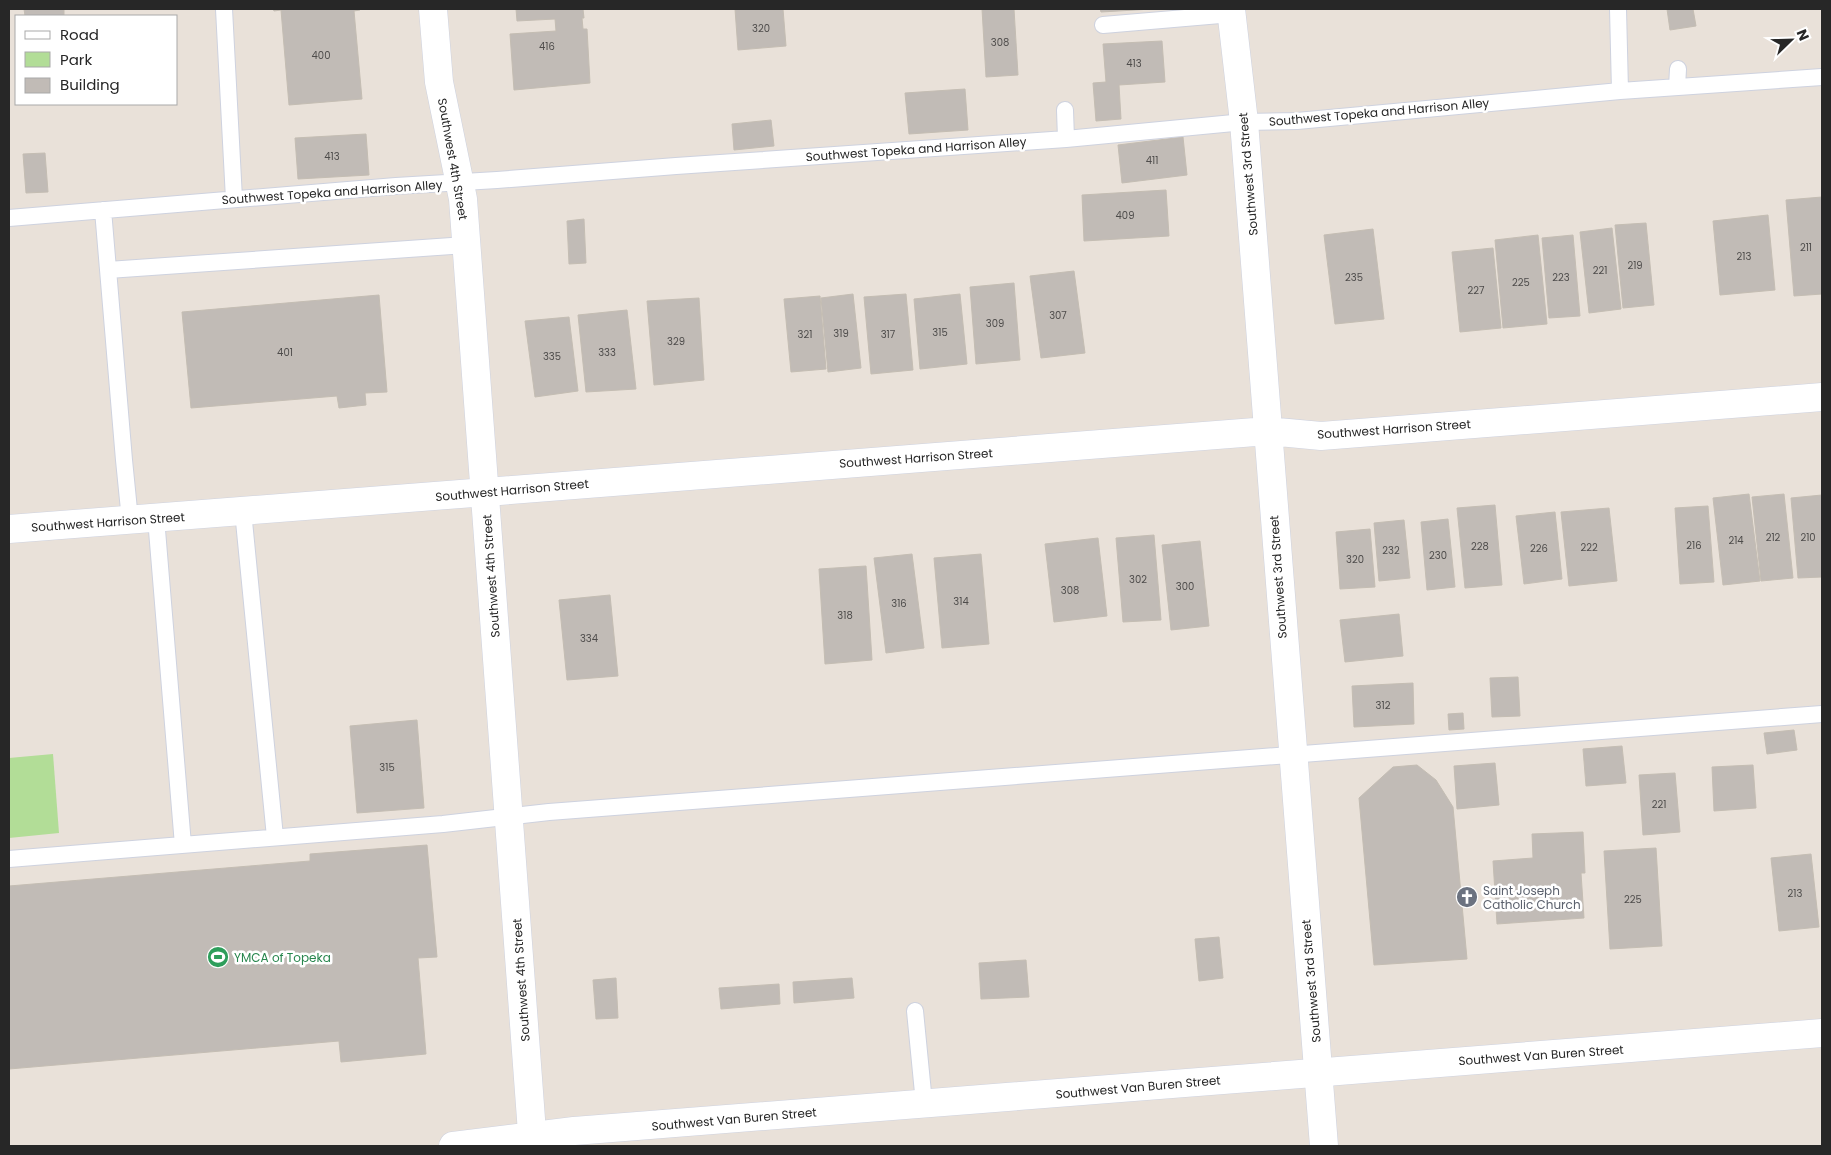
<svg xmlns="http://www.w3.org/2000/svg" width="1831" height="1155" font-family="Poppins,sans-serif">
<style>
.green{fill:#b2dd97}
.building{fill:#c1bbb6;stroke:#c4bdb3}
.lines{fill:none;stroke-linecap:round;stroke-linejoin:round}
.lane-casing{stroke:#ced2df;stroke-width:18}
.street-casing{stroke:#ced2df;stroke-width:29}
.secondary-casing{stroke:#ced2df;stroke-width:29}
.lane{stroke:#fff;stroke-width:16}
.street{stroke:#fff;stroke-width:28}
.secondary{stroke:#fff;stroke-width:28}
.labels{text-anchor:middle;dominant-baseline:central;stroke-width:5;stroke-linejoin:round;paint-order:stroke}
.number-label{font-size:10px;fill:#4e4c4b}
.street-label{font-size:12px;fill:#272727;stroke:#fff}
.worship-label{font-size:12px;fill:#5b616d;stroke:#fff;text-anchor:start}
.leisure-label{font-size:12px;fill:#27864d;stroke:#fff;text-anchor:start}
</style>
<rect width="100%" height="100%" fill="#e9e1d9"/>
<path class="green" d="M53 754 59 833 9 838V758Z"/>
<path class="building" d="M24 9H64V16H25Z
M273 9H360V10L354 11 362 99 289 105 281 10 274 11Z
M516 9H583L584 18H582L583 29H587L590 83 514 90 510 34 556 31 555 19 517 21Z
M735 9H783L786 46 738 50Z
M982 9H1014L1018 75 986 77Z
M1100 9H1152L1101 12Z
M1667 9H1693L1696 26 1670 30Z
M1162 41 1165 82 1119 85 1121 119 1096 121 1093 83 1106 82 1103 44Z
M965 89 968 130 909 134 905 93Z
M771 120 774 146 734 150 732 124Z
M366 134 369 175 298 179 295 138Z
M1183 137 1187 175 1122 183 1118 145Z
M45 153 48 192 26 193 23 154Z
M1166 190 1169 236 1084 241 1082 195Z
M1822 197V294L1794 296 1786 200Z
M1768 215 1775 290 1720 295 1713 221Z
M584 219 586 263 569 264 567 221Z
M1646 223 1654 305 1623 308 1615 225Z
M1612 228 1621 309 1589 313 1580 232Z
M1373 229 1384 319 1335 324 1324 235Z
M1538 235 1547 324 1503 328 1495 240Z
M1573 235 1580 316 1549 318 1542 238Z
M1493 248 1501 328 1460 332 1452 252Z
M1074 271 1085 353 1041 358 1030 276Z
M1014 283 1020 360 976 364 970 287Z
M853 294 861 368 828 372 821 298Z
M906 294 913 370 871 374 864 297Z
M960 294 967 364 920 369 914 299Z
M379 295 387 392 365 393 366 405 339 408 337 396 191 408 182 312Z
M820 296 826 369 791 372 784 299Z
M699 298 704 380 654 385 647 301Z
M627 310 636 389 586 392 578 315Z
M569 317 578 391 535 397 525 321Z
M1749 494 1760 581 1723 585 1713 498Z
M1784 494 1793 578 1761 581 1752 497Z
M1822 495V577L1798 578 1791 498Z
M1495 505 1502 585 1465 588 1457 508Z
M1708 506 1714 582 1680 584 1675 508Z
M1609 508 1617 581 1569 586 1561 512Z
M1555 512 1562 579 1524 584 1516 516Z
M1448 519 1455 587 1427 590 1421 522Z
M1404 520 1410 578 1379 581 1374 523Z
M1370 529 1375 587 1340 589 1336 532Z
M1154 535 1161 620 1123 622 1116 538Z
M1098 538 1107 616 1054 622 1045 544Z
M1200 541 1209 626 1171 630 1162 545Z
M912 554 924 648 886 653 874 558Z
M981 554 989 644 942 648 934 558Z
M866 566 872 660 825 664 819 569Z
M610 595 618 676 567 680 559 600Z
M1399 614 1403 656 1345 662 1340 620Z
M1518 677 1520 716 1492 717 1490 678Z
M1413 683 1414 724 1354 727 1352 686Z
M1463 713 1464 729 1449 730 1448 714Z
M417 720 424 808 357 813 350 726Z
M1794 730 1797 750 1767 754 1764 733Z
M1622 746 1626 783 1586 786 1583 749Z
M1495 763 1499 805 1457 809 1454 766Z
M1417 765 1436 780 1453 807 1467 959 1374 965 1359 798 1393 767Z
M1753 765 1756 808 1714 811 1712 767Z
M1675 773 1680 832 1643 835 1639 775Z
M1583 832 1585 873H1581L1584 918 1497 924 1493 861 1533 858 1532 834Z
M427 845 437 957 418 958 426 1054 341 1062 339 1041 9 1069V886L310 861V854Z
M1656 848 1662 946 1610 949 1604 851Z
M1811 854 1819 927 1779 931 1771 858Z
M1219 937 1223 978 1199 981 1195 939Z
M1026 960 1029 997 981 999 979 963Z
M616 978 618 1018 596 1019 593 980Z
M852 978 854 998 794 1003 793 982Z
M779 984 780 1004 721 1009 719 988Z"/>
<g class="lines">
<g class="lane-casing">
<path id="lane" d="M224 9 234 199
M1618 9 1620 91
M1103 25 1232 14
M1677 87 1678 69
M1065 110 1066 139
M103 210 124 460 130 520
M9 218 396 186 497 180 676 166 1066 139 1244 122 1297 121 1620 91 1822 77
M108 270 466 245
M243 511 275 837
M156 518 183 845
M9 859 443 824 549 812 1822 714
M915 1011 924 1103"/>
</g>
<g class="street-casing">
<path id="street" d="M1231 9 1244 122 1324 1146
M486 492 1268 431 1321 436 1822 397
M453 1146 574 1131 1822 1033"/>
</g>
<g class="secondary-casing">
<path id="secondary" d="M433 9 439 82 463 199 533 1146
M9 529 486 492"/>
</g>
<use href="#lane" class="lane"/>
<use href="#street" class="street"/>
<use href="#secondary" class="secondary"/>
</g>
<defs>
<g id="church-disc" transform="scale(1.125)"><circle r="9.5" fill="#6b7280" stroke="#fff"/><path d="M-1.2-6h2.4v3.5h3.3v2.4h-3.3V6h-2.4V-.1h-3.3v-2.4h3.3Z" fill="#fff"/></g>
<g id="stadium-disc" transform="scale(1.125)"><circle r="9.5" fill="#2e9e5b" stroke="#fff"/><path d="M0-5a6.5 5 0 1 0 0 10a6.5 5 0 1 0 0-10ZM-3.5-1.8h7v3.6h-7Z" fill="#fff"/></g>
</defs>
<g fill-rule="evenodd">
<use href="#church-disc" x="1467" y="897"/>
<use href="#stadium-disc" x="218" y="957"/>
</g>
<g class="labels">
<g class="number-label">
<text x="761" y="28">320</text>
<text x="1000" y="42">308</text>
<text x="547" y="46">416</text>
<text x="321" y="55">400</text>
<text x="1134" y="63">413</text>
<text x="332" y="156">413</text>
<text x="1152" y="160">411</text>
<text x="1125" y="215">409</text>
<text x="1806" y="247">211</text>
<text x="1744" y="256">213</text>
<text x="1635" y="265">219</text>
<text x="1600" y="270">221</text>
<text x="1354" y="277">235</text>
<text x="1561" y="277">223</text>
<text x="1521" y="282">225</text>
<text x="1476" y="290">227</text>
<text x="1058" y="315">307</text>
<text x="995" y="323">309</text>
<text x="940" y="332">315</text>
<text x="841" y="333">319</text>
<text x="805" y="334">321</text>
<text x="888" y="334">317</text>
<text x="676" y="341">329</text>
<text x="285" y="352">401</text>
<text x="607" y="352">333</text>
<text x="552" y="356">335</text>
<text x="1773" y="537">212</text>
<text x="1808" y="537">210</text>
<text x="1736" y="540">214</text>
<text x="1694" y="545">216</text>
<text x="1480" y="546">228</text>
<text x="1589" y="547">222</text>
<text x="1539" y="548">226</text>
<text x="1391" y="550">232</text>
<text x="1438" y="555">230</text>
<text x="1355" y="559">320</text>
<text x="1138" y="579">302</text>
<text x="1185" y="586">300</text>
<text x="1070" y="590">308</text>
<text x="961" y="601">314</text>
<text x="899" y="603">316</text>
<text x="845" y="615">318</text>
<text x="589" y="638">334</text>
<text x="1383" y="705">312</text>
<text x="387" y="767">315</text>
<text x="1659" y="804">221</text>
<text x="1795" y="893">213</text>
<text x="1633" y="899">225</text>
</g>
<g class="street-label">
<text transform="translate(1379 112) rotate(-5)">Southwest Topeka and Harrison Alley</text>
<text transform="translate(916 149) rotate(-4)">Southwest Topeka and Harrison Alley</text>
<text transform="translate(453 159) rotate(80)">Southwest 4th Street</text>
<text transform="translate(1248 174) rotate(-95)">Southwest 3rd Street</text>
<text transform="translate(332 192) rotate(-4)">Southwest Topeka and Harrison Alley</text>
<text transform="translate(1394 429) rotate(-4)">Southwest Harrison Street</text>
<text transform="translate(916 458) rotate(-4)">Southwest Harrison Street</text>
<text transform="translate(512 490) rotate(-5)">Southwest Harrison Street</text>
<text transform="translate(108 522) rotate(-4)">Southwest Harrison Street</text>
<text transform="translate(491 576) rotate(-94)">Southwest 4th Street</text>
<text transform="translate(1278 577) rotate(-94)">Southwest 3rd Street</text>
<text transform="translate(521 980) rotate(-94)">Southwest 4th Street</text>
<text transform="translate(1311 981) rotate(-95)">Southwest 3rd Street</text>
<text transform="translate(1541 1055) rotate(-4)">Southwest Van Buren Street</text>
<text transform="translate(1138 1087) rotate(-5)">Southwest Van Buren Street</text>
<text transform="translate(734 1119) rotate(-5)">Southwest Van Buren Street</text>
</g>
<g class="worship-label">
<text x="1483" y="890">Saint Joseph<tspan x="1483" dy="14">Catholic Church</tspan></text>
</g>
<g class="leisure-label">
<text x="234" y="957">YMCA of Topeka</text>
</g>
</g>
<rect width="1831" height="1155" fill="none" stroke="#272727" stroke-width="20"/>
<rect x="15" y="15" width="162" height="90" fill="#ffffff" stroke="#a9a9a9"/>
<rect x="25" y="31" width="25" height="8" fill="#ffffff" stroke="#a9a9a9"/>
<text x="60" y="40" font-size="15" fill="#272727">Road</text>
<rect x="25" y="52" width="25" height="15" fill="#b2dd97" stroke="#a9a9a9"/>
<text x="60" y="65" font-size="15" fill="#272727">Park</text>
<rect x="25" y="78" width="25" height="15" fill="#c1bbb6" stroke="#a9a9a9"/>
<text x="60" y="90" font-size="15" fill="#272727">Building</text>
<g transform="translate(1791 40) rotate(67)" stroke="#ffffff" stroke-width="4" paint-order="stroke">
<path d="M0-4L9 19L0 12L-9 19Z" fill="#272727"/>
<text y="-8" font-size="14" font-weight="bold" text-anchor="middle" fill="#272727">N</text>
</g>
</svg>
